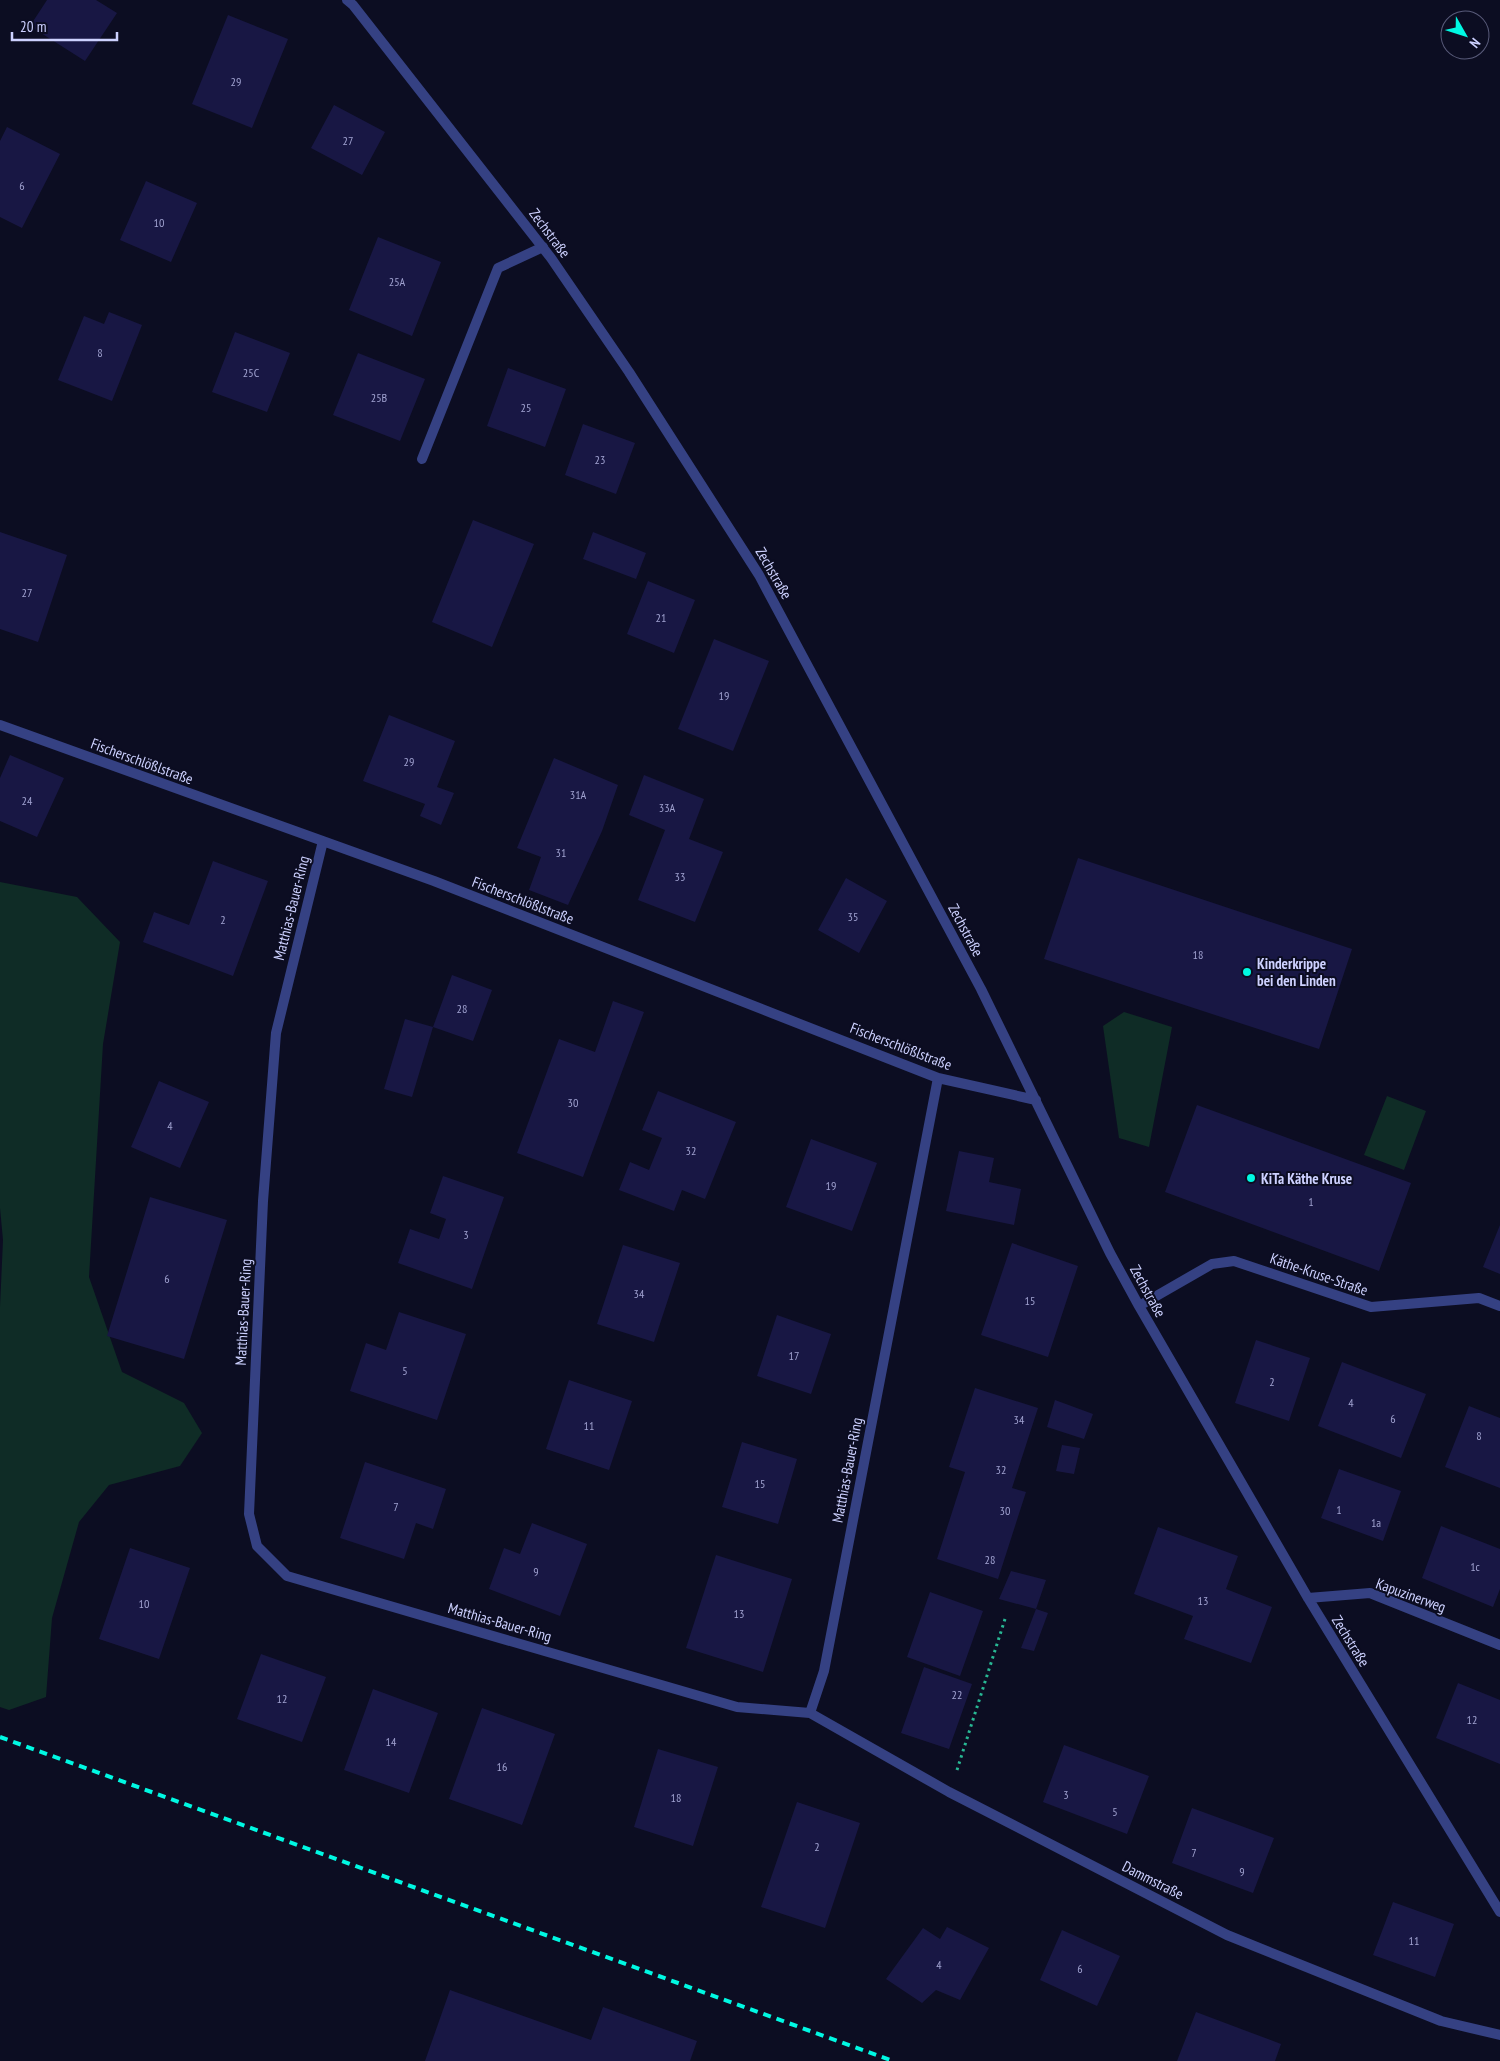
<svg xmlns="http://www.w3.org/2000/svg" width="1500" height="2061" font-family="'PT Sans Narrow',sans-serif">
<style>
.green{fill:#0f2c26}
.building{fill:#181744}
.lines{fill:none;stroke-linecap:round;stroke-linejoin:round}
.path{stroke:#28b894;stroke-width:3;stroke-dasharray:2.5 4;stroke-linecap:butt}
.service{stroke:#354183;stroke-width:10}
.minor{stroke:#354183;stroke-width:10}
.rail{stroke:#00f8e2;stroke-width:4;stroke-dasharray:8 6;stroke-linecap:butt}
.poi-dot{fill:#00f8e2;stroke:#0c0d22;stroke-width:2}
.labels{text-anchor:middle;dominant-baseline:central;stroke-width:4;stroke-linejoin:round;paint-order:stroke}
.number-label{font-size:12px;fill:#a0a2d0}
.street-label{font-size:15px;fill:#cdd1ff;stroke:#0c0d22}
.poi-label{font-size:15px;font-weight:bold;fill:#cdd1ff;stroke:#0c0d22;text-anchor:start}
</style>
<rect width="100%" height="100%" fill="#0c0d22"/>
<path class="green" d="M0 882 77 897 120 942 103 1044 89 1277 122 1372 184 1403 202 1433 180 1466 109 1485 79 1522 52 1618 46 1697 9 1710 0 1707V1307L3 1240 0 1208Z
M1124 1012 1172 1027 1149 1147 1119 1138 1103 1026Z
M1387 1096 1426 1111 1404 1170 1364 1155Z"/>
<path class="building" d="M47 0H96L117 13 85 61 30 26Z
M228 15 288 39 252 128 192 104Z
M334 105 385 132 362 175 311 148Z
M7 127 60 154 22 228 0 217V141Z
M146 181 197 203 171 262 120 240Z
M378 237 441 262 412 336 349 310Z
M109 312 142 325 112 401 58 380 84 316 104 324Z
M235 332 290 353 267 412 212 392Z
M358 353 425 379 400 441 333 415Z
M508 368 566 389 545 447 487 426Z
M583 424 635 443 616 494 565 475Z
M473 520 534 544 492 647 432 622Z
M0 532 67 555 38 642 0 629Z
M593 532 646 553 636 579 583 559Z
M648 581 695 600 674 653 627 634Z
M714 639 769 661 733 751 678 729Z
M389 715 455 741 437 787 454 793 441 825 420 816 425 804 363 781Z
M10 755 64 778 37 837 0 821V778Z
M554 758 618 785 602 831 568 905 529 890 541 857 517 848Z
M644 775 704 799 689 839 723 852 695 922 638 900 665 830 629 815Z
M1078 858 1352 949 1319 1049 1044 959Z
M213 861 268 881 233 976 143 942 154 912 189 925Z
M846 878 887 901 859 953 818 930Z
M452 975 492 990 473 1041 433 1027Z
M613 1001 644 1012 583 1177 517 1153 559 1039 595 1052Z
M405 1019 433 1027 412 1097 384 1089Z
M159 1081 209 1102 180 1168 131 1147Z
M658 1091 736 1122 705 1199 682 1190 674 1211 619 1190 630 1162 649 1170 662 1138 642 1130Z
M1197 1105 1411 1183 1379 1271 1165 1192Z
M811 1139 877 1163 852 1231 786 1207Z
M959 1151 994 1158 989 1182 1021 1189 1014 1225 946 1211Z
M443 1176 504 1197 472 1289 398 1263 410 1229 439 1239 446 1219 430 1213Z
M150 1197 227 1220 184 1359 107 1336Z
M1500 1225V1274L1483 1267Z
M1012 1243 1078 1266 1048 1357 981 1335Z
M623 1245 680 1263 654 1342 597 1324Z
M399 1312 466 1334 437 1420 350 1391 366 1343 386 1350Z
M777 1315 831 1334 811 1394 757 1376Z
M1256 1340 1310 1358 1289 1421 1235 1403Z
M1342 1362 1426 1394 1401 1458 1318 1426Z
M569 1380 632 1401 609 1470 546 1449Z
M975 1388 1038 1408 1012 1488 1026 1492 998 1579 937 1559 965 1472 949 1467Z
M1055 1400 1093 1414 1084 1439 1047 1427Z
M1469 1406 1500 1418V1488L1445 1467Z
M742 1442 797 1459 778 1524 722 1507Z
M1062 1445 1080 1448 1074 1474 1056 1471Z
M365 1462 446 1489 433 1529 416 1523 404 1559 340 1538Z
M1339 1469 1401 1491 1383 1541 1321 1518Z
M532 1523 587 1544 560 1616 489 1589 504 1548 520 1554Z
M1441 1526 1500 1549V1589L1493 1607 1422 1578Z
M1158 1527 1238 1556 1226 1589 1272 1607 1251 1663 1184 1639 1193 1616 1134 1594Z
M130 1548 190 1568 159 1659 99 1639Z
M716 1555 792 1579 763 1672 686 1648Z
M1011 1571 1046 1580 1036 1609 999 1599Z
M930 1592 983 1611 960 1676 907 1657Z
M1036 1609 1048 1613 1034 1651 1021 1648Z
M261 1654 326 1677 302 1742 237 1719Z
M924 1667 972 1684 949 1749 901 1733Z
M1458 1683 1500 1700V1764L1436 1738Z
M373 1689 438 1713 409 1793 344 1770Z
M482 1708 555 1734 522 1825 449 1799Z
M1064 1745 1149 1776 1127 1834 1043 1802Z
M658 1749 718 1767 693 1846 634 1827Z
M797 1802 860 1823 825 1928 761 1907Z
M1192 1808 1274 1838 1253 1893 1172 1863Z
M1393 1902 1454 1924 1435 1977 1373 1955Z
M947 1927 989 1948 960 2000 936 1990 922 2003 886 1979 923 1928 940 1939Z
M1062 1930 1120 1956 1097 2006 1040 1980Z
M450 1990 591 2040 603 2007 697 2041 690 2061H425Z
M1196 2012 1281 2044 1275 2061H1177Z"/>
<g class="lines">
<path class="path" d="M957 1770 1005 1619"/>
<path class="service" d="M422 459 498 268 543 247"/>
<path class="minor" d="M347 0 353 5 551 258 629 372 759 575 981 989 1110 1253 1139 1306 1308 1598 1500 1912
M0 725 434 881 938 1078 1036 1100
M323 841 276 1033 263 1201 249 1514 257 1546 287 1576 737 1707 810 1713 824 1671 938 1078
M1139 1306 1212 1264 1234 1261 1371 1307 1479 1298 1500 1306
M1308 1598 1370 1593 1500 1645
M810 1713 949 1792 1227 1935 1441 2021 1500 2035"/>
<path class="rail" d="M0 1737 893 2061"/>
</g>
<g class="poi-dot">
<circle cx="1247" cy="972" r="5"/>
<circle cx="1251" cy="1178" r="5"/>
</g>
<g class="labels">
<g class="number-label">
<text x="236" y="81">29</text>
<text x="348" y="140">27</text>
<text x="22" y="185">6</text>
<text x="159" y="222">10</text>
<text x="397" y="281">25A</text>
<text x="100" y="352">8</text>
<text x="251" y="372">25C</text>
<text x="379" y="397">25B</text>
<text x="526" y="407">25</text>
<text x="600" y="459">23</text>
<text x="27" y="592">27</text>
<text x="661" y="617">21</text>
<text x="724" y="695">19</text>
<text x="409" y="761">29</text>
<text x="578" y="794">31A</text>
<text x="27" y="800">24</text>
<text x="667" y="807">33A</text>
<text x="561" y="852">31</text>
<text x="680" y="876">33</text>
<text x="853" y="916">35</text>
<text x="223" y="919">2</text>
<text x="1198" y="954">18</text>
<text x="462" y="1008">28</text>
<text x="573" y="1102">30</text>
<text x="170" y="1125">4</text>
<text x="691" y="1150">32</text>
<text x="831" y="1185">19</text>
<text x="1311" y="1201">1</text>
<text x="466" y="1234">3</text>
<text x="167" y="1278">6</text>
<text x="639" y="1293">34</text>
<text x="1030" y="1300">15</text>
<text x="794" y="1355">17</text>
<text x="405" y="1370">5</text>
<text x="1272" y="1381">2</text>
<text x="1351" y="1402">4</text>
<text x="1393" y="1418">6</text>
<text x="1019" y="1419">34</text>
<text x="589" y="1425">11</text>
<text x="1479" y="1435">8</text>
<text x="1001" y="1469">32</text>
<text x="760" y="1483">15</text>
<text x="396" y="1506">7</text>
<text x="1339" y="1509">1</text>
<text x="1005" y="1510">30</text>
<text x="1376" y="1522">1a</text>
<text x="990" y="1559">28</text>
<text x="1475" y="1566">1c</text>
<text x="536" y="1571">9</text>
<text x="1203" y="1600">13</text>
<text x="144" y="1603">10</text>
<text x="739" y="1613">13</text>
<text x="957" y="1694">22</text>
<text x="282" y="1698">12</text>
<text x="1472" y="1719">12</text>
<text x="391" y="1741">14</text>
<text x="502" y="1766">16</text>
<text x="1066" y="1794">3</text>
<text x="676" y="1797">18</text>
<text x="1115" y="1811">5</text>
<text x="817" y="1846">2</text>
<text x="1194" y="1852">7</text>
<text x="1242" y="1871">9</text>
<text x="1414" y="1940">11</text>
<text x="939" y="1964">4</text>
<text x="1080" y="1968">6</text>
</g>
<g class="street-label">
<text transform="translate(550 233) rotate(53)">Zechstraße</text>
<text transform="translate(774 573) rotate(60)">Zechstraße</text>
<text transform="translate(142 761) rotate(20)">Fischerschlößlstraße</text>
<text transform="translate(523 900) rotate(21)">Fischerschlößlstraße</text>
<text transform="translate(291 908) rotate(-76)">Matthias-Bauer-Ring</text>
<text transform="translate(966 930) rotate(62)">Zechstraße</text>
<text transform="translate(901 1046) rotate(21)">Fischerschlößlstraße</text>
<text transform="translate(1319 1274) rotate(19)">Käthe-Kruse-Straße</text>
<text transform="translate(1148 1291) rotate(61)">Zechstraße</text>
<text transform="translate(243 1312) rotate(-87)">Matthias-Bauer-Ring</text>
<text transform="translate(847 1470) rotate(-79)">Matthias-Bauer-Ring</text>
<text transform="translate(1411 1595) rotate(20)">Kapuzinerweg</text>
<text transform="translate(500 1622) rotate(16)">Matthias-Bauer-Ring</text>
<text transform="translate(1351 1641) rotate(58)">Zechstraße</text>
<text transform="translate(1153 1880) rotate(27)">Dammstraße</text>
</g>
<g class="poi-label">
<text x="1257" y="963">Kinderkrippe<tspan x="1257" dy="17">bei den Linden</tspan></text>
<text x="1261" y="1178">KiTa Käthe Kruse</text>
</g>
</g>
<g transform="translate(1465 35) rotate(129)"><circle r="24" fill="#0c0d22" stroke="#595b7a"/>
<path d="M0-4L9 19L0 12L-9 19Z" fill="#00f8e2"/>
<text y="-8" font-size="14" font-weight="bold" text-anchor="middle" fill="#cdd1ff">N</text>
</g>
<path d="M12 32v8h105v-8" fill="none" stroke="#cdd1ff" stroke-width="2.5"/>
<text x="20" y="32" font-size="15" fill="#cdd1ff" stroke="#0c0d22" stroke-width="4" paint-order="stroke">20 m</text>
</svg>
